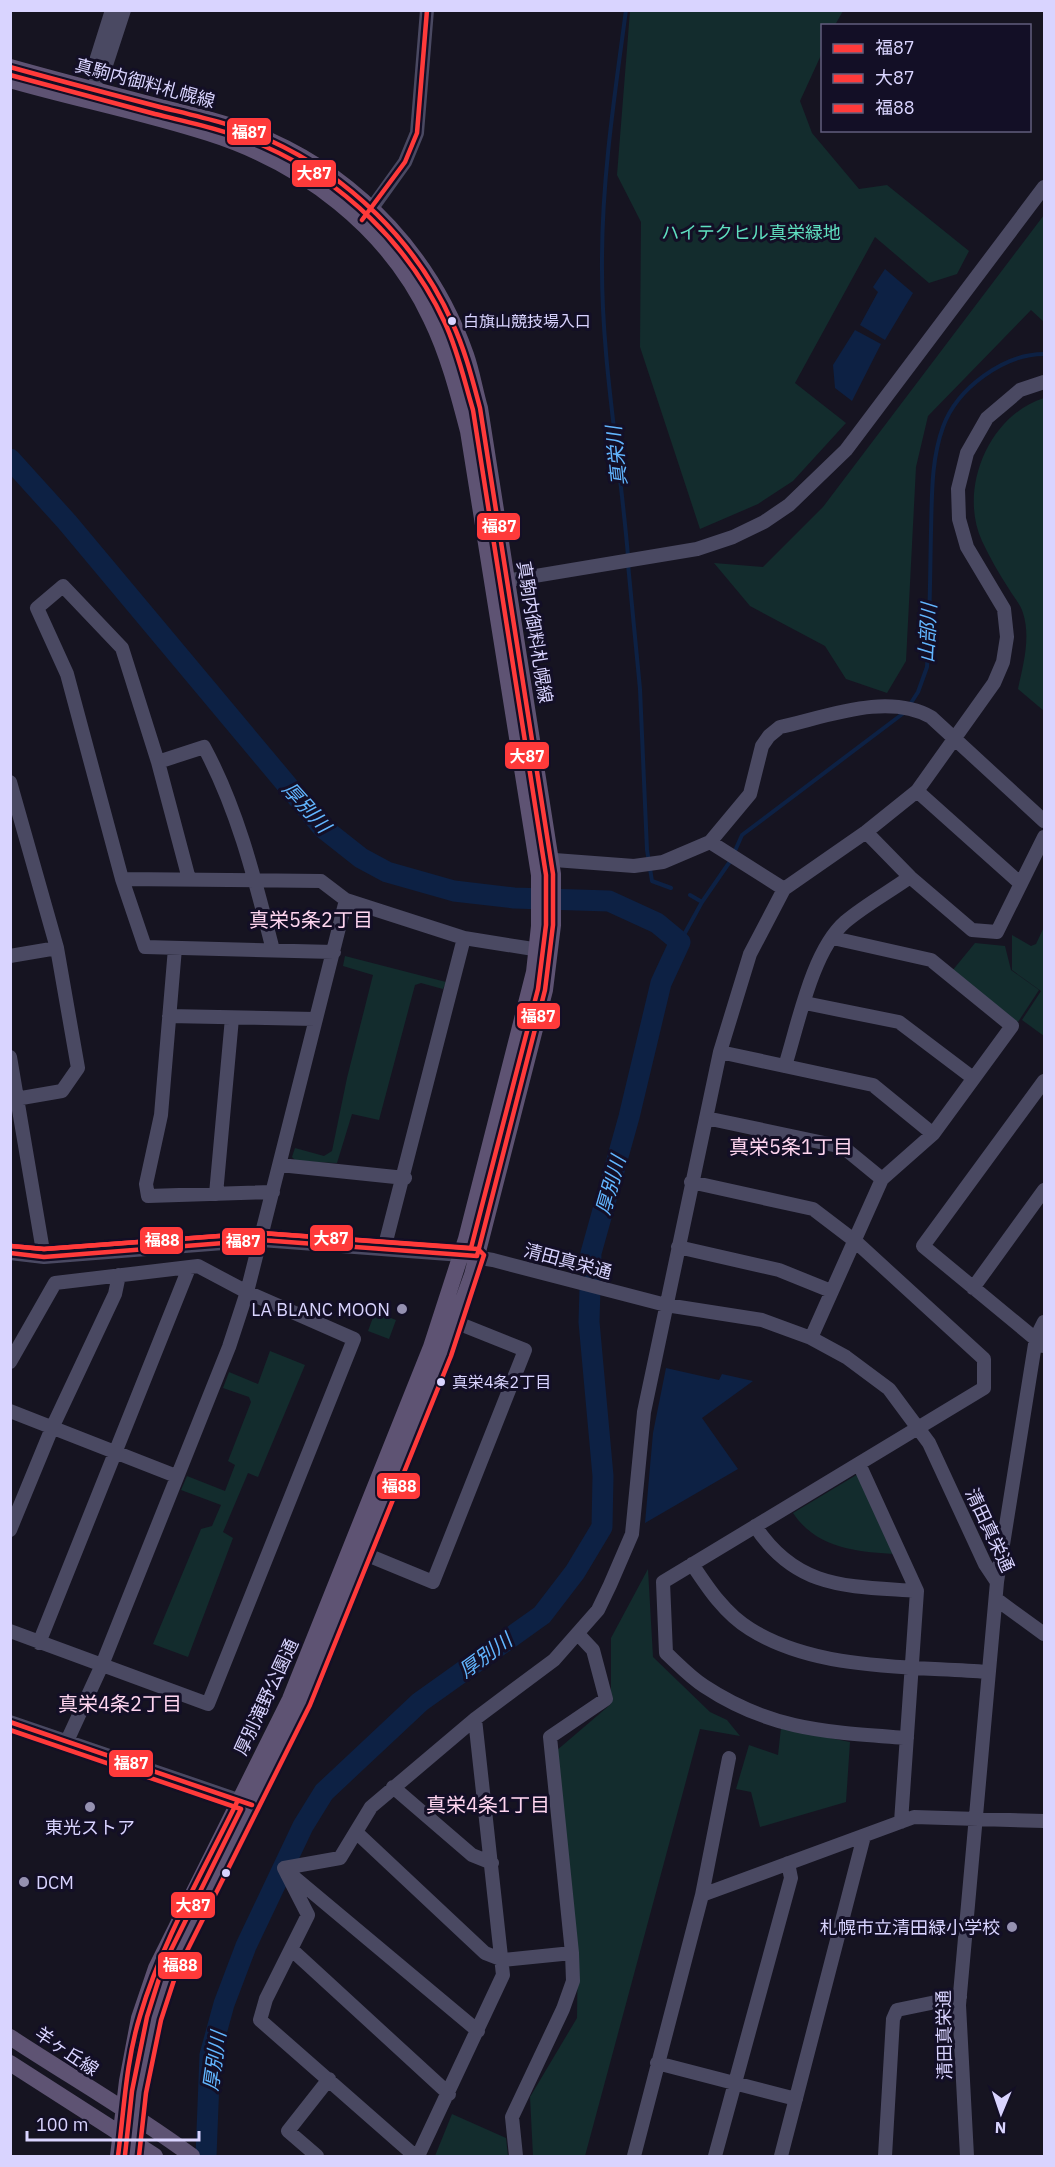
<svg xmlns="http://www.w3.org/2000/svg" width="1055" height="2167" font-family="'IBM Plex Sans','Noto Sans JP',sans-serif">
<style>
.green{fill:#132c2d}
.water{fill:#0d2144}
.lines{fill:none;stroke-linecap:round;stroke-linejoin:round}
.stream{stroke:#0d2144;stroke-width:4}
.river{stroke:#0d2144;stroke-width:21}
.minor{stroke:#4a4962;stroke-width:14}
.major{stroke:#5e5373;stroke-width:16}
.bus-1-casing{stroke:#130f26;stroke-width:9}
.bus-2-casing{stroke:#130f26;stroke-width:9}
.bus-3-casing{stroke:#130f26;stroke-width:9}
.bus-1{stroke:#ff3a3a;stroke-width:4.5}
.bus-2{stroke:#ff3a3a;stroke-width:4.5}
.bus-3{stroke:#ff3a3a;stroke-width:4.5}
.bus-dot{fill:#d9d4ff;stroke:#130f26;stroke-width:2}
.poi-dot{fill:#9591b1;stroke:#130f26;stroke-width:2}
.labels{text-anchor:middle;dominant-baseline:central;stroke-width:6;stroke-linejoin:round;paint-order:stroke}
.bus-label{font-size:16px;fill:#d9d4ff;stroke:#130f26;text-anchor:start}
.street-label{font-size:18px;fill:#d9d4ff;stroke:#130f26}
.park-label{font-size:18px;fill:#5fe0c0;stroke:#130f26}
.poi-label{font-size:18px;fill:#d9d4ff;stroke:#130f26;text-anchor:end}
.water-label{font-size:20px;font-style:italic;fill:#62b6ff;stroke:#130f26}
.neighbourhood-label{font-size:20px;fill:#ffd6f0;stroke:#130f26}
.line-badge{stroke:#130f26;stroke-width:2}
.badge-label{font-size:16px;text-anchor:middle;font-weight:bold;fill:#fff}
</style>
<rect width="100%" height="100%" fill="#161421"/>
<path class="green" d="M630 11H843L835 25 822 26V53L800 101 812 133 859 189 887 185 969 251 957 274 929 283 875 237 795 383 846 423 793 481 758 504 700 529 640 347 641 222 617 175Z
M1044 215V322L1031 310 928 416 916 467 906 661 887 693 846 679 825 646 750 606 714 563 763 567 823 507Z
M1044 398V711L1018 689C1023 665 1031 638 1023 613 1021 605 1013 596 1009 589 999 574 990 558 982 541 958 489 989 415 1044 398Z
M1044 927V1036L1022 1020 1041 991 1012 970V935L1031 946 1036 944Z
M975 943 1005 946 1011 970 1039 990 1018 1022 952 971Z
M345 956 446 982 443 989 421 983 415 985 379 1120 352 1114 337 1163 296 1161 292 1157 295 1148 324 1156 332 1151 347 1078 373 975 343 966Z
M375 1312 396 1320 389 1339 368 1331Z
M270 1351 305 1365 258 1477 248 1473 223 1532 233 1538 188 1657 153 1644 201 1529 212 1526 221 1505 181 1490 187 1476 225 1491 235 1465 228 1461 251 1402 249 1397 223 1388 229 1372 258 1384Z
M858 1474 897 1554C858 1552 817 1549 793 1513Z
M648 1569 653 1657 710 1712 727 1720 740 1736 700 1729 585 2156H533L530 2097 577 2018 578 1948 556 1751 611 1704V1638Z
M781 1728 850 1742 846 1802 760 1827 751 1792 736 1789 749 1745 778 1755Z
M452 2114 506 2138 508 2156H435Z"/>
<path class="water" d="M885 269 913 293 885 340 860 325 878 292 873 287Z
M855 330 881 344 852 401 835 388 833 365Z
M666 1368 719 1380 722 1374 753 1381 702 1418 738 1469 645 1523 653 1433Z"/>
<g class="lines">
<path class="stream" d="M626 10C615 93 602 177 602 260 601 359 620 458 628 556
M628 564 640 689 647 850 652 881 671 888
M909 706 918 692 927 667C930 622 930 576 931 531 932 496 931 460 943 427 957 388 1004 354 1044 354
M734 853 742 835 905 712
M690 895 702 902
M680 942 702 902 731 860"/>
<path class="river" d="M10 459 67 522 323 828 361 858 387 872 454 891 514 898 609 901 657 923 680 942 661 983 629 1117 591 1253 589 1322 603 1476 602 1527 575 1572 542 1615 420 1702 324 1792 303 1826 246 1946 224 2004 210 2055 206 2156"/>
<path class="minor" d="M97 77 105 68 124 10
M91 98 97 77 95 64 112 10
M367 215 405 162 417 133 427 10
M499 582 697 549 733 537 764 522 789 505 846 450 1044 187
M158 762 204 747C238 810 255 880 273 950
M10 782 57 948 78 1068 62 1091 10 1100
M917 791 1021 884
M866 832 910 877 972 930 997 932 1044 837
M710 842 784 889
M541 859 634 866 663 862 710 842 750 794 762 746 769 736 780 727C826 717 887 692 931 717L1044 821
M122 879 321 881 346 900
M189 879 158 762 122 648 63 586 37 608 67 674 122 879 145 947 334 952
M175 948 161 1115 146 1184 148 1196 273 1192
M10 956 57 948
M805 1003 899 1022 973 1078
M169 1016 315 1019
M720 1052 873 1085 933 1134
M10 1057 44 1257
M785 1066C798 1025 812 951 845 922 865 905 889 892 910 877
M1044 1081 923 1246 1044 1346
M706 1118 843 1147 882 1179
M280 1165 405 1178
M691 1182 813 1209 855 1241 984 1359V1388L663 1582 666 1653C678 1664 690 1677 704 1686 772 1731 829 1732 907 1738
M216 1194 232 1018
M678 1247 779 1270 831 1291
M384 1249 464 938
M10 1253 44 1257 261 1240 462 1255 493 1260 666 1305 762 1320 811 1338 846 1357 889 1389 929 1443 985 1564 997 1582 959 2005 967 2156
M973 1288 1044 1190
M811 1338 882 1179 933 1134 1012 1026 931 960 833 938
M10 1362 55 1283 198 1266 247 1292 354 1339 208 1704 10 1631
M10 1411 176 1476
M859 1464 917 1591 901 1822
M755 1526C797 1590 849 1586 917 1591
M10 1530 52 1428 115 1294 119 1275
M365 1554 433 1582 525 1350 455 1322
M692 1564C708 1588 725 1614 750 1629 817 1671 910 1666 987 1672
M997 1582 1036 1338 1044 1322
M996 1599 1044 1634
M39 1643 189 1268
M10 1722 247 1803
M67 1741 102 1665 229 1347 247 1292 346 900 464 938 546 951
M393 1787 472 1855 492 1863
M356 1832 485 1953 503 1960 572 1953
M288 1872 478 2031
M702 1895 729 1758
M291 1949 449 2094
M657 2063 796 2099
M317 2156 288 2131 329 2079
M415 2156 260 2020 266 1999 308 1915 284 1868 340 1858 371 1807 475 1719 554 1660 598 1610 610 1585 632 1534 644 1412 720 1052 750 954 784 889 866 832 917 791 994 683 1003 662 1007 637 1004 609 967 547 959 519 958 489 967 453 987 418 1020 390 1044 382
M418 2156 503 1975 475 1719
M516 2156 512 2117 563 2009 573 1981 572 1953 550 1737 606 1699 593 1650 578 1634
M634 2156 702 1895 914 1817 1044 1821
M715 2156 791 1878 788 1863
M781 2156 864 1836
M885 2156 893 2019 897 2010 960 1997"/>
<path class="major" d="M10 67C60 81 110 94 160 107 196 116 235 125 269 140 361 181 433 260 466 355 472 372 475 391 480 408L553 874V925L545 990 472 1275 444 1353 303 1702 170 1968 154 2018 139 2092 132 2156
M10 80C76 99 143 112 208 133 303 163 388 227 431 319 448 354 458 393 468 431L539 875V926L534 972 466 1239 431 1347 290 1699 156 1968 139 2018 127 2081 118 2156
M10 2037C71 2077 134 2113 192 2156
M10 2063 155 2156"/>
<g class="bus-1-casing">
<path id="bus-1" d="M10 67C60 81 110 94 160 107 196 116 234 124 269 140 348 176 416 241 452 322 465 350 472 378 480 408L553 874V925L545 990 477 1256
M362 220 405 162 417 133 427 10
M10 1253 44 1257 261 1240 477 1256
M10 1722 252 1805
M118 2156C124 2110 126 2061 140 2016 162 1941 204 1870 238 1800"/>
</g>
<g class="bus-2-casing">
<path id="bus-2" d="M10 75C59 88 107 101 155 114 192 123 229 131 264 146 343 181 409 245 445 323 458 351 464 380 473 410L546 875V925L538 989 471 1248 261 1233 44 1249 11 1246
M10 1730 241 1809 163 1966 147 2017 132 2091 125 2155"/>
</g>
<g class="bus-3-casing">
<path id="bus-3" d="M11 1246 44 1249 261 1233 478 1249 484 1255 451 1356 310 1705 177 1971 161 2020 146 2093 139 2156"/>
</g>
<use href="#bus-1" class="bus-1"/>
<use href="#bus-2" class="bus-2"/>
<use href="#bus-3" class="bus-3"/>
</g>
<g class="bus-dot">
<circle cx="452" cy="321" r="5"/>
<circle cx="441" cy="1382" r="5"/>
<circle cx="226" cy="1873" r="5"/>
</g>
<g class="poi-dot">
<circle cx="402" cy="1309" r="6"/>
<circle cx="90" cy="1807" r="6"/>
<circle cx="24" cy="1882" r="6"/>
<circle cx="1012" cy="1927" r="6"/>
</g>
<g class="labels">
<g class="bus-label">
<text x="463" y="321">白旗山競技場入口</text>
<text x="452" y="1382">真栄4条2丁目</text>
</g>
<g class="street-label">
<text transform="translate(145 83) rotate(15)">真駒内御料札幌線</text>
<text transform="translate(535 632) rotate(81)">真駒内御料札幌線</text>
<text transform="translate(568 1261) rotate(15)">清田真栄通</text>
<text transform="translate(990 1530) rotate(65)">清田真栄通</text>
<text transform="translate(266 1697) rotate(-65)">厚別滝野公園通</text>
<text transform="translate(944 2035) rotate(-91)">清田真栄通</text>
<text transform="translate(67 2051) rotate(34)">羊ヶ丘線</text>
</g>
<g class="park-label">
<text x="751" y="232">ハイテクヒル真栄緑地</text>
</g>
<g class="poi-label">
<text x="390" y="1309">LA BLANC MOON</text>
<text x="90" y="1827" text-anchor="middle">東光ストア</text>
<text x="36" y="1882" text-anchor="start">DCM</text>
<text x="1000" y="1927">札幌市立清田緑小学校</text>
</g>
<g class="water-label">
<text transform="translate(616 456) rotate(-96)">真栄川</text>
<text transform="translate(927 633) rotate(-87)">山部川</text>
<text transform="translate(307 807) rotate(48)">厚別川</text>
<text transform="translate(610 1185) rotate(-74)">厚別川</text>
<text transform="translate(485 1655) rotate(-36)">厚別川</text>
<text transform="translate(214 2061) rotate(-82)">厚別川</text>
</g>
<g class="neighbourhood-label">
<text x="311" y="919">真栄5条2丁目</text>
<text x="791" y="1146">真栄5条1丁目</text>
<text x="120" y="1703">真栄4条2丁目</text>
<text x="488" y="1804">真栄4条1丁目</text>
</g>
</g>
<g class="line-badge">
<rect x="226" y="117" width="46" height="29" rx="6" fill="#ff3a3a"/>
<rect x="291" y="159" width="46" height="29" rx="6" fill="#ff3a3a"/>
<rect x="476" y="512" width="45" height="29" rx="6" fill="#ff3a3a"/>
<rect x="504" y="741" width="46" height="29" rx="6" fill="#ff3a3a"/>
<rect x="516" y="1002" width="45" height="28" rx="6" fill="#ff3a3a"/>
<rect x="309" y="1224" width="45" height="28" rx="6" fill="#ff3a3a"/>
<rect x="139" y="1226" width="45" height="29" rx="6" fill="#ff3a3a"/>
<rect x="221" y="1227" width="45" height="29" rx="6" fill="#ff3a3a"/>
<rect x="376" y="1472" width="45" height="28" rx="6" fill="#ff3a3a"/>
<rect x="108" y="1749" width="46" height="29" rx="6" fill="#ff3a3a"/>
<rect x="170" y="1891" width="46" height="28" rx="6" fill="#ff3a3a"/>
<rect x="157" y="1951" width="46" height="29" rx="6" fill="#ff3a3a"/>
</g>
<g class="badge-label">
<text x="249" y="138">福87</text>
<text x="314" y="179">大87</text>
<text x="499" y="532">福87</text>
<text x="527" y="762">大87</text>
<text x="538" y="1022">福87</text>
<text x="331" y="1244">大87</text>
<text x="162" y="1246">福88</text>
<text x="243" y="1247">福87</text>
<text x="399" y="1492">福88</text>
<text x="131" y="1769">福87</text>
<text x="193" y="1911">大87</text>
<text x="180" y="1971">福88</text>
</g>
<rect width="1055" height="2167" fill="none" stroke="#d9d4ff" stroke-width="24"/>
<rect x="821" y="24" width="210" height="108" fill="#130f26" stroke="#625e7d" stroke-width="1.5"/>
<rect x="833" y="44" width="30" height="9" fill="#ff3a3a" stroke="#625e7d" stroke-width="1.5"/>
<text x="875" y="54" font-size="18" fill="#d9d4ff">福87</text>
<rect x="833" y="74" width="30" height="9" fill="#ff3a3a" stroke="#625e7d" stroke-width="1.5"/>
<text x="875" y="84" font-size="18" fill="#d9d4ff">大87</text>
<rect x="833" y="104" width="30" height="9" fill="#ff3a3a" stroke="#625e7d" stroke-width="1.5"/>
<text x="875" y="114" font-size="18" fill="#d9d4ff">福88</text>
<g transform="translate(1001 2113) rotate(182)" stroke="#130f26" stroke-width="4.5" paint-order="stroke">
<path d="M0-4.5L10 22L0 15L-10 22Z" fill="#d9d4ff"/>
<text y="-9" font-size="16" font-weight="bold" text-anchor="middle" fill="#d9d4ff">N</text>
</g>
<path d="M27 2131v9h172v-9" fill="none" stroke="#d9d4ff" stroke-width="3"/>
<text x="36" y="2131" font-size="18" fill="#d9d4ff" stroke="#130f26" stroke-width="4.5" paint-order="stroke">100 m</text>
</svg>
